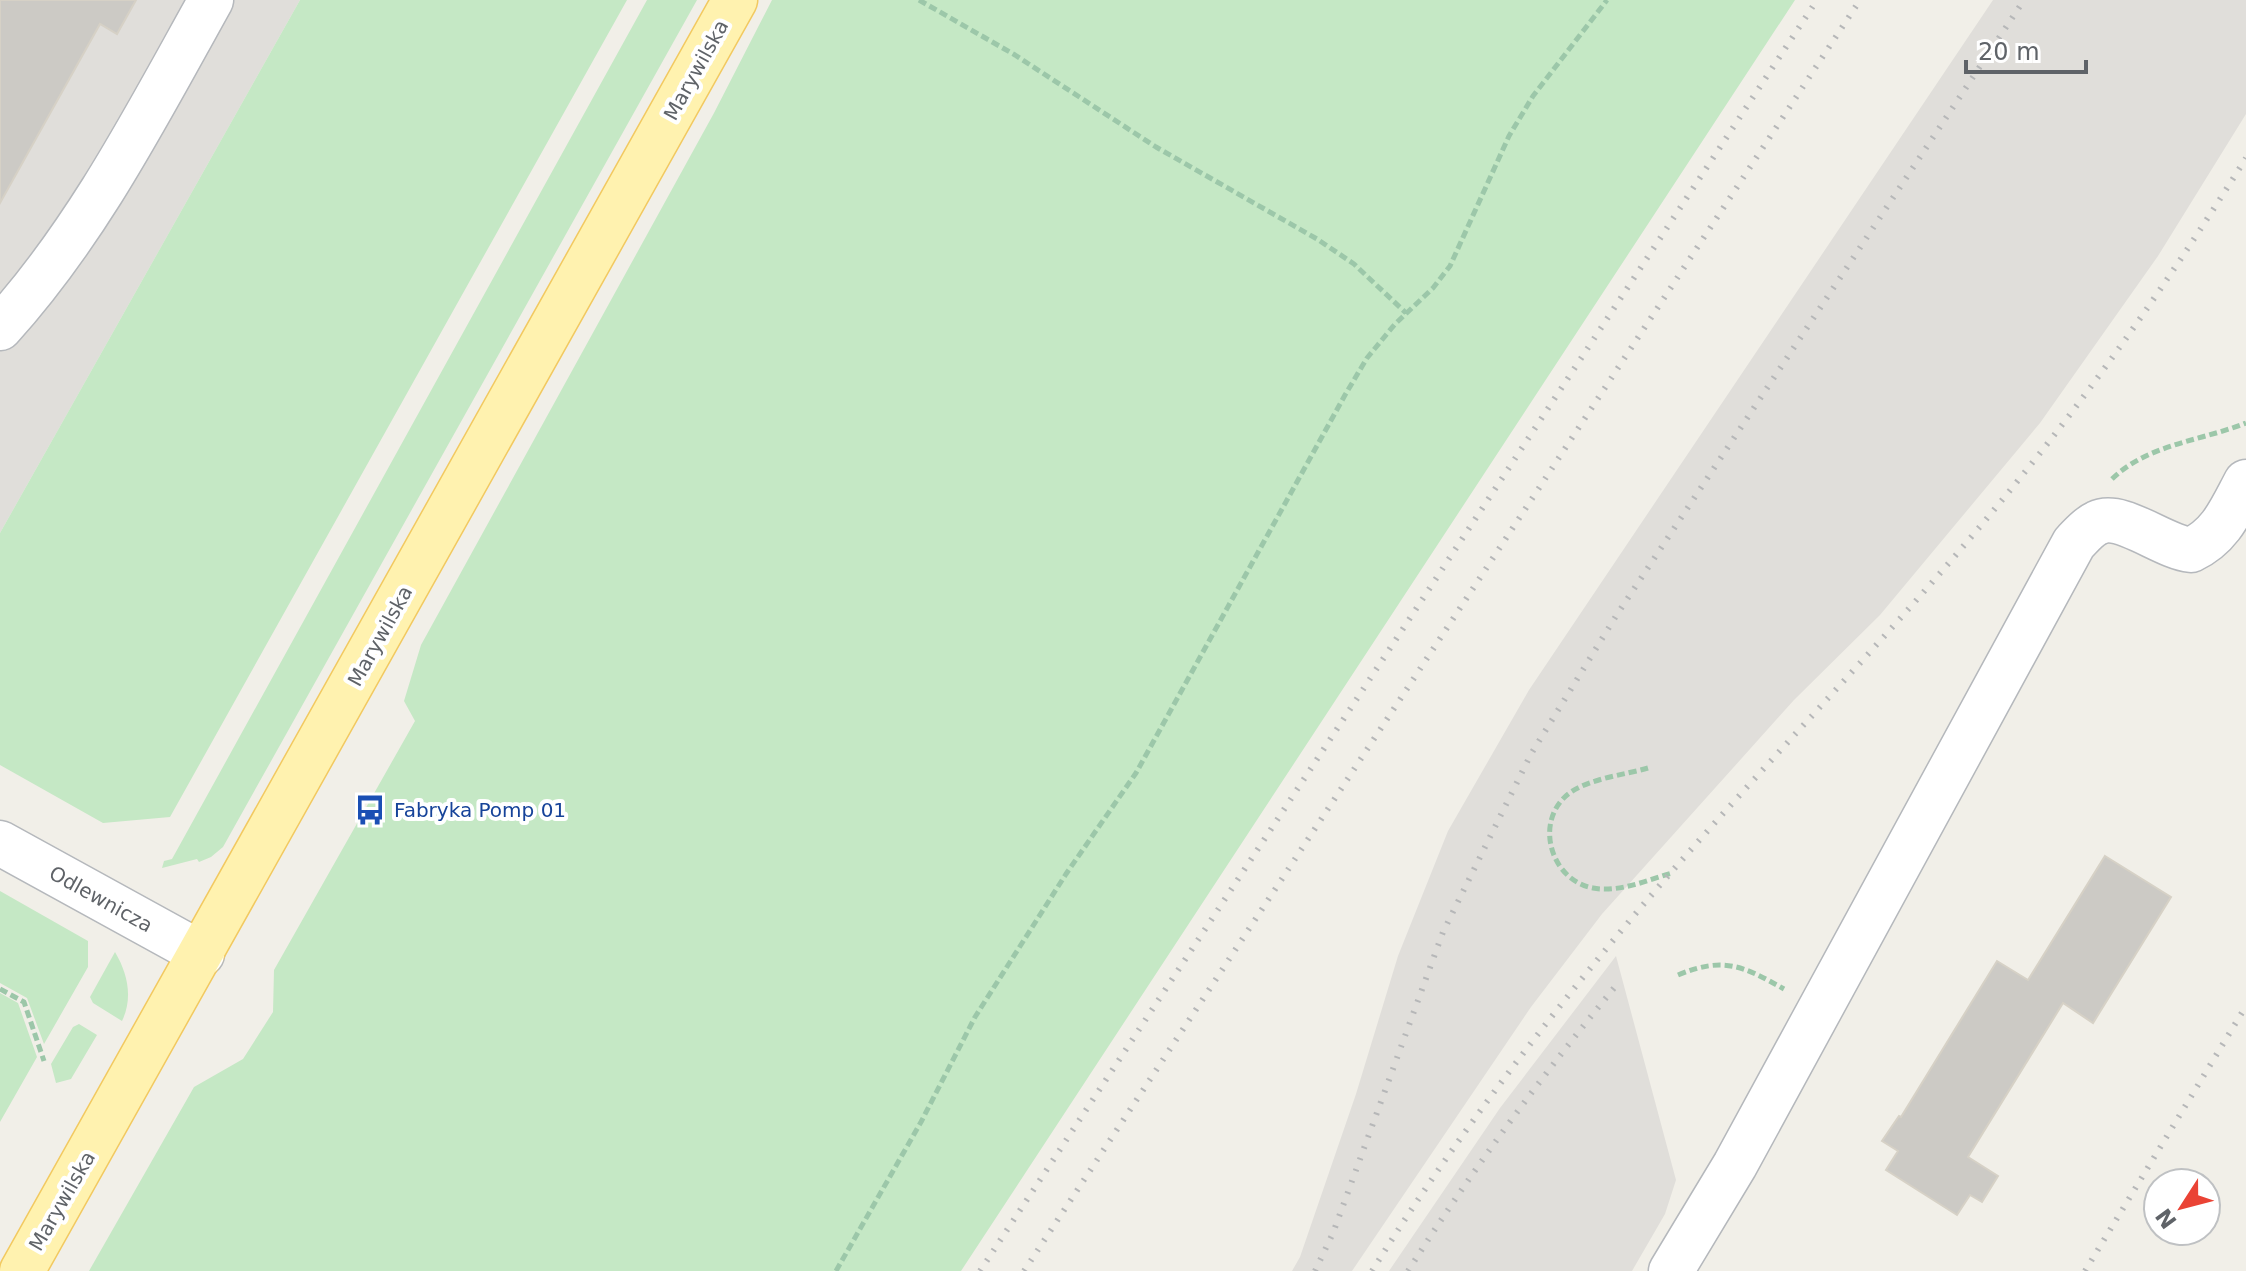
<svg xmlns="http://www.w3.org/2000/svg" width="2246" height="1271" font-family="'DejaVu Sans',sans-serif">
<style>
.industrial{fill:#e0deda}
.green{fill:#c5e8c5}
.building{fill:#cccac5;stroke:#d6d1c6;stroke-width:2}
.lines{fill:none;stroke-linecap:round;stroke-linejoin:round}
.minor-casing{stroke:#b5b8bc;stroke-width:47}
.major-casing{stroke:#f2c960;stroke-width:47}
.path{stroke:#9cc7a9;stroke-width:5;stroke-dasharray:8 4;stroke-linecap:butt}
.minor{stroke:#fff;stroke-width:44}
.major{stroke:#fff2af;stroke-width:44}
.rail{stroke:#b6b7b8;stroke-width:6;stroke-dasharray:2 10;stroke-linecap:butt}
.labels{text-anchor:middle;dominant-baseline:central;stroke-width:8;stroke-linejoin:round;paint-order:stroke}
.street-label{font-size:20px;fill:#5f6368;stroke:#fff}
.transit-label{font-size:20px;fill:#164399;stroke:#fff;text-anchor:start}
</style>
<rect width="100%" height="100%" fill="#f1efe8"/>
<path class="industrial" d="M0 0H300L0 533Z
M1993 0H2246V114L2158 256 2040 423 1880 615 1794 700 1602 914 1531 1007 1352 1271H1292L1300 1257 1356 1094 1398 956 1448 831 1529 690Z
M1616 956 1676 1180 1665 1214 1632 1271H1389L1500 1108Z"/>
<path class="green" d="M300 0H627L170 817 103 823 0 765V533Z
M647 0H697L223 847 211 857 199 862 197 859 162 868 164 861 172 859Z
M772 0H1795L961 1271H89L194 1087 243 1059 273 1012 274 970 415 721 404 701 421 645 714 113Z
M0 891 88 941V967L44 1044 27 998 0 983Z
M115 952C128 974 133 998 122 1021L93 1003 90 997Z
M0 993 18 1003 37 1057 0 1122Z
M79 1024 97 1035 71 1079 56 1083 51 1064 73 1027Z"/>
<path class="building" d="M0 0H136L117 34 100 24 0 203Z
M2105 856 2171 897 2093 1023 2063 1003 1968 1157 1998 1176 1982 1202 1970 1195 1957 1215 1886 1170 1898 1151 1882 1141 1899 1116 1901 1117 1997 961 2028 980Z"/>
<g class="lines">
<g class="minor-casing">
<path id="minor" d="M0 328C88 231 148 113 211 0
M0 843 202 954
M1671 1271 1735 1165 2074 543C2081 536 2088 527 2097 523 2121 511 2163 547 2191 550 2221 536 2231 510 2246 482"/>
</g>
<g class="major-casing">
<path id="major" d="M22 1271 735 0"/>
</g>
<path class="path" d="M919 0 1015 55 1156 147 1317 239 1354 264 1406 313
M2112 479C2148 444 2201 441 2246 423
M1648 768C1624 775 1592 778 1571 792 1533 818 1549 880 1593 888 1618 893 1648 880 1672 873
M1678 975C1724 956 1743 966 1784 989
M0 989 24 1002 44 1061
M836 1271 921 1122 975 1017 1066 874 1136 773 1345 395 1367 358 1395 324 1433 288 1450 266 1509 136 1533 96 1607 0"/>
<use href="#minor" class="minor"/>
<use href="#major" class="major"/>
<path class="rail" d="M980 1271 1817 0
M1024 1271 1860 0
M1315 1271 1333 1233 1443 932 1531 754 1616 616 2024 0
M1372 1271C1441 1160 1519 1055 1602 954 1736 790 1888 642 2020 478 2103 376 2177 268 2246 158
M1408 1271C1472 1170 1543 1074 1619 982
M2085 1271 2246 1006"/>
</g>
<defs>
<g id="bus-bare" transform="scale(2.4)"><path d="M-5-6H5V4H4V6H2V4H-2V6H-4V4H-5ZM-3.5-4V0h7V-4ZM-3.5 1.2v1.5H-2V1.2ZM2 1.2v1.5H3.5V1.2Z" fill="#1a4fb4" stroke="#fff" stroke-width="2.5" paint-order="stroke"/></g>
</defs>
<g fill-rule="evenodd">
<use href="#bus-bare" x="370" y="810"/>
</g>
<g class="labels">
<g class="street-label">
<text transform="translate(696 70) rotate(-61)">Marywilska</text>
<text transform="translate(380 636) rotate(-61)">Marywilska</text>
<text transform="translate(101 899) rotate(29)">Odlewnicza</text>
<text transform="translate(62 1201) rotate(-60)">Marywilska</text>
</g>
<g class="transit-label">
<text x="394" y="810">Fabryka Pomp 01</text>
</g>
</g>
<g transform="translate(2182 1207) rotate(234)"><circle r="38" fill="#ffffff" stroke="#bfc1c3" stroke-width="2"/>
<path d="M0-6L14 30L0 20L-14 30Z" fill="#ea4335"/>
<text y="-12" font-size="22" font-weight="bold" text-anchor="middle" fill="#5f6368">N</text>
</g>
<path d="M1966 60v12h120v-12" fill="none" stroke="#5f6368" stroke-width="4"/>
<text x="1978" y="60" font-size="24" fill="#5f6368" stroke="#ffffff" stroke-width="6" paint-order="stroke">20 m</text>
</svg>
